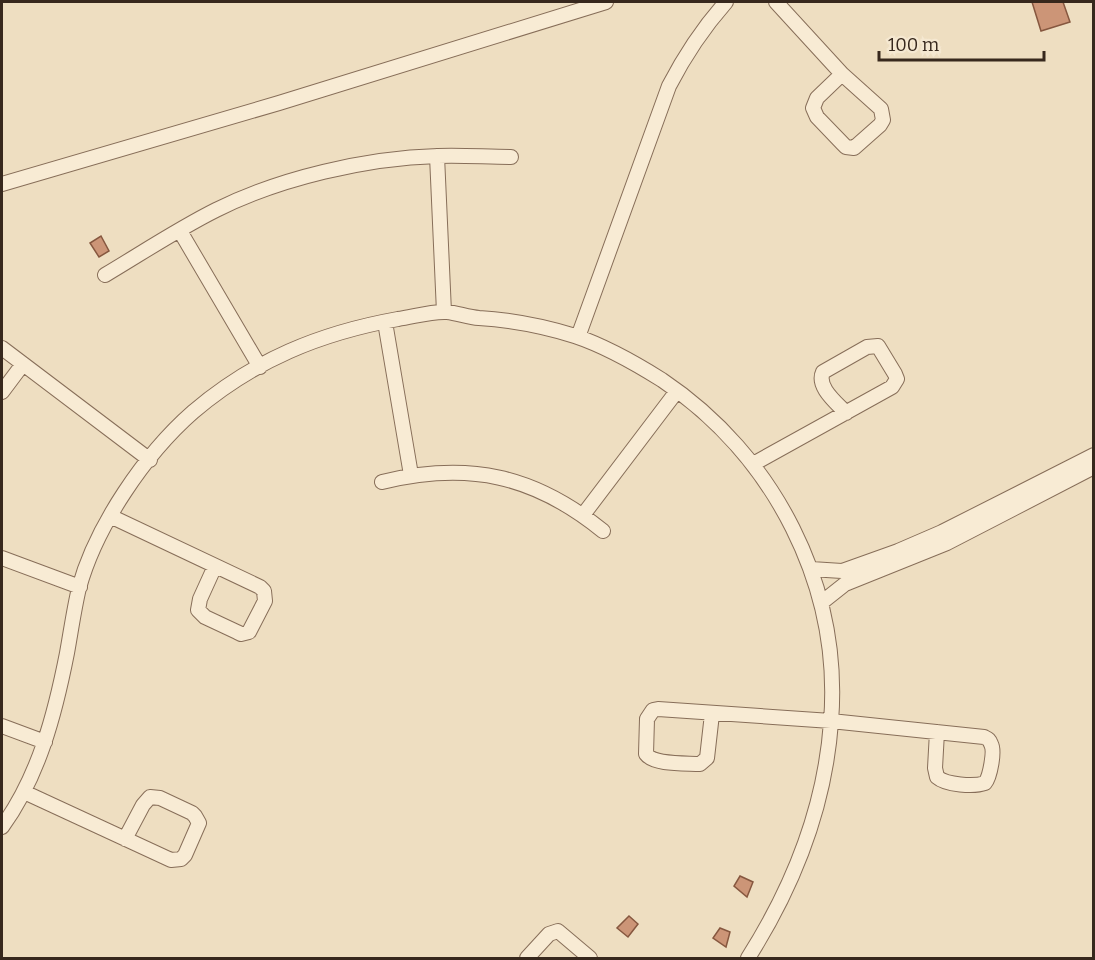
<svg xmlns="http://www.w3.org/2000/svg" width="1095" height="960" font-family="Bitter,serif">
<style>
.building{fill:#cc9577;stroke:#86573f;stroke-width:1.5}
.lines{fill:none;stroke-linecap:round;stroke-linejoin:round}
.minor-casing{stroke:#876e59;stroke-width:16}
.minor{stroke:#f8ebd4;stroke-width:14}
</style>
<rect width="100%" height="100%" fill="#eedec1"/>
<path class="building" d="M1032 2H1063L1070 22 1041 31Z
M101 236 109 251 99 257 90 243Z
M740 876 753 882 747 897 734 886Z
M629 916 638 924 628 937 617 928Z
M720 928 730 932 726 947 713 938Z"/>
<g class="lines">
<g class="minor-casing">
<path id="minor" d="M776 2 842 74 881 109 883 120 880 125 854 148 846 147 843 144 817 117 813 108 817 98 842 74
M437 156 444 312
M2 184 279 103 606 2
M180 231 260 367
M105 275C142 253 178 229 216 210 280 178 366 158 438 156 462 155 487 157 511 157
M385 322 411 475
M578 337 669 86C685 55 703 28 726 2
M2 348 150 460
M2 392 23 364
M753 464 892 387 897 379 895 374 878 346 867 347 823 372C816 387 837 403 846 413
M382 482C468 461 534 475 603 531
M583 515 677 391
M110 516 260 587 264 591 265 601 249 632 241 634 237 632 205 617 198 610 200 599 215 566
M2 558 80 587
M811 569 842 571 898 551 942 532 1094 455
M821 603 845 584 947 543 1094 467
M712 714 707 758 700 764C686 763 654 765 646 754L647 719 653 710 658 709 831 721 984 737C988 739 989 739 991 744 995 751 990 777 985 783 974 787 946 785 937 777L935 768 937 732
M2 726 45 742
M24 792 171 860 181 859 185 855 199 823 195 816 192 813 160 798 150 797 143 805 125 839
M2 827C39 776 55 714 67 653 71 631 74 609 79 588 96 526 145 454 193 412 254 360 320 333 398 319 413 317 431 311 447 312 457 313 468 317 479 318 511 320 543 326 575 336 605 346 635 363 662 380 774 455 842 586 831 722 825 806 793 887 748 958
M527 958 549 934 558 931 590 958"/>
</g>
<use href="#minor" class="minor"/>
</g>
<rect width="1095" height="960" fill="none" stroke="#37281d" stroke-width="6"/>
<path d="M879 51v9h165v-9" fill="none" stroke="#37281d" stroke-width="3"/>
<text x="888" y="51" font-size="18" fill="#37281d" stroke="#f5e8d1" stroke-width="4.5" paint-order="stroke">100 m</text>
</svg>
